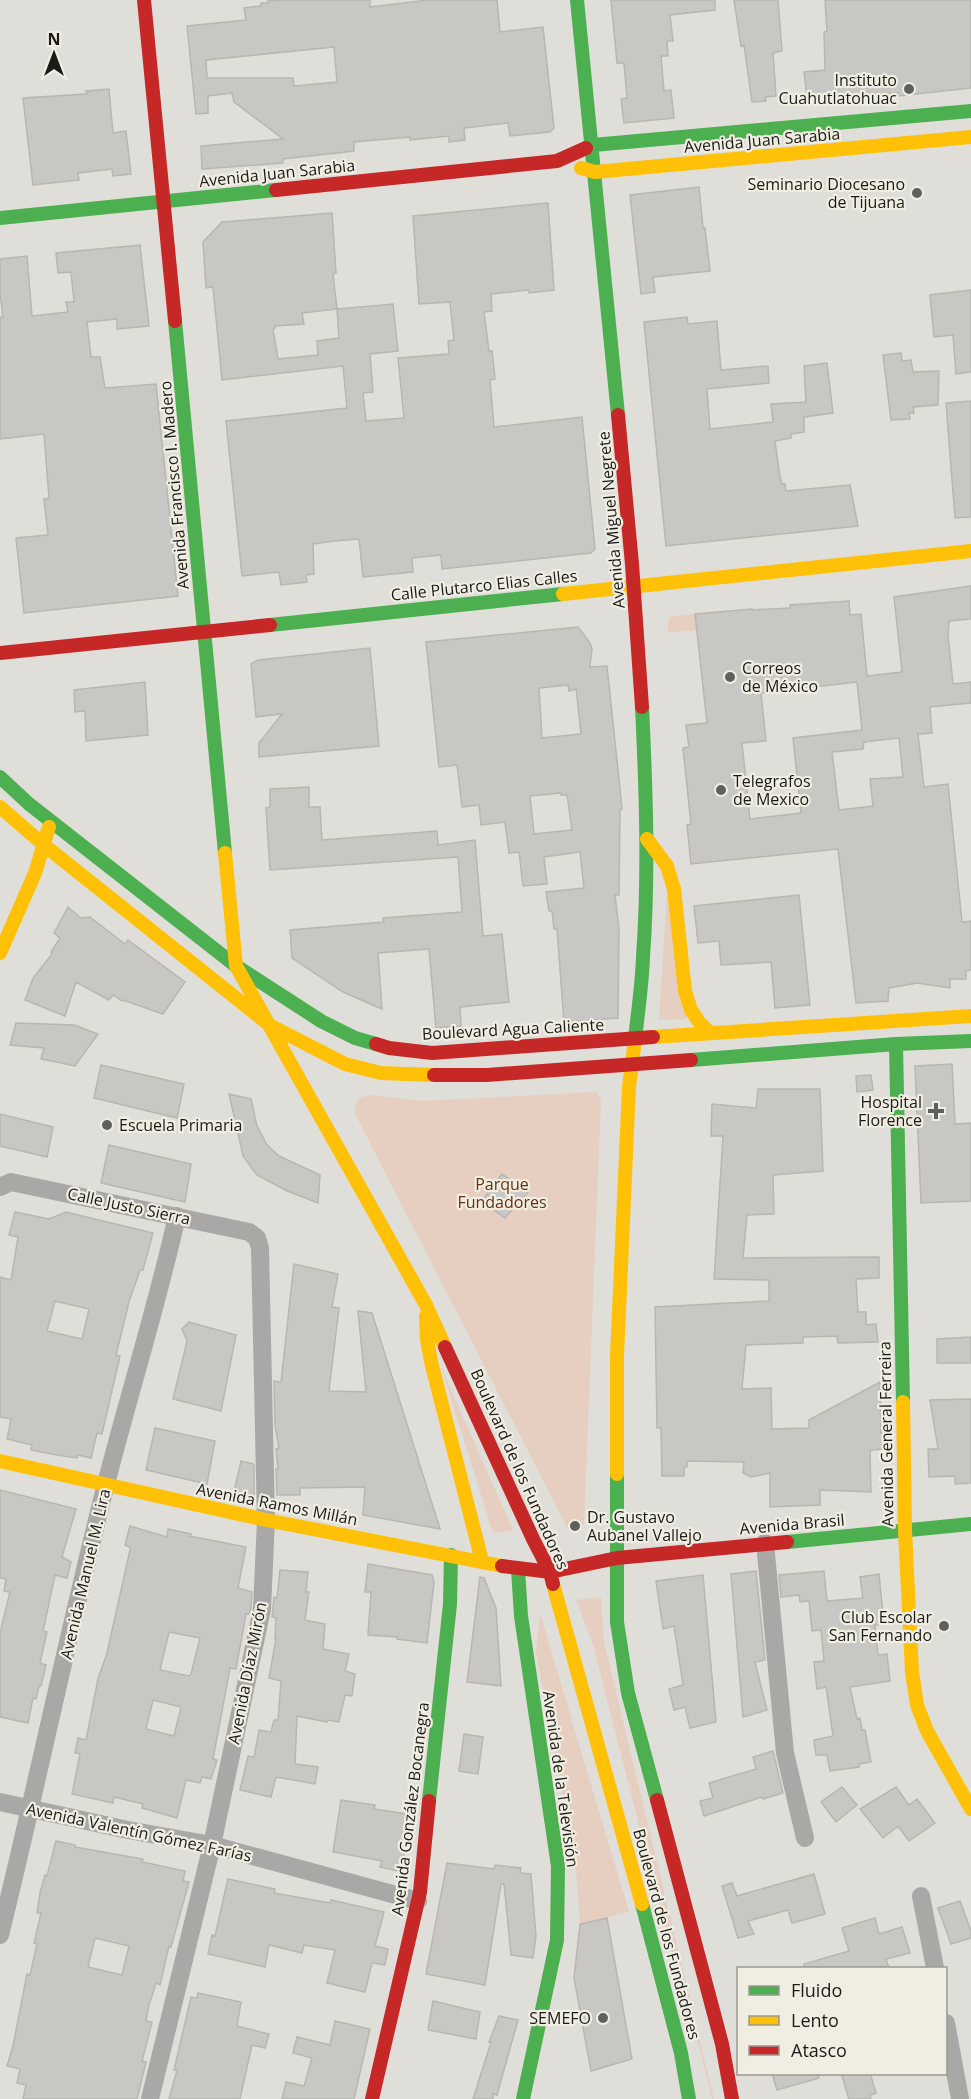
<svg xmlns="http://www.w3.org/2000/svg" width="971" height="2099" font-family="'Open Sans',sans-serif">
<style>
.green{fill:#e6cfc1}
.building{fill:#c8c7c3;stroke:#b7b7b2;stroke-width:1.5;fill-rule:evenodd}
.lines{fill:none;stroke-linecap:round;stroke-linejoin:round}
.street{stroke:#aaa8a6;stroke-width:18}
.fast{stroke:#4caf50;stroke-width:14}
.slow{stroke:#ffc107;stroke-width:14}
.jam{stroke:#c62828;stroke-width:14}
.poi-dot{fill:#615f5b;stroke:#f0ede2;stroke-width:2}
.labels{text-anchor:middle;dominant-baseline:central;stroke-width:4.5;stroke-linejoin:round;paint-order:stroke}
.poi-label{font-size:16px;fill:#1d1b17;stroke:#f0ede2;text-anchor:end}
.street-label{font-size:16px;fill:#1d1b17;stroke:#f0ede2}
.park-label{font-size:16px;fill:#69300e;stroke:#f0ede2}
</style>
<rect width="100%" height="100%" fill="#e0ded8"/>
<path class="green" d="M695 614 697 630 668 633V622L672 616Z
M667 893 687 1019 659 1020Z
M596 1092 601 1100 584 1524 568 1529 355 1114V1104L361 1097 371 1095 423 1101Z
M441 1367 513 1530 493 1533Z
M601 1597 604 1642 714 2099H712L696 2035 693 2036 593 1645 576 1600Z
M540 1613 629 1912 580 1924 576 1871 536 1652Z"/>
<path class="building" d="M280 0H370V7L428 0H497L500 32 543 27 554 128 550 132 510 136 508 123 464 128 465 140 449 142V136L410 140V137L354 142V151L283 159V163L202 169 201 146 283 139 234 102 232 93 208 96V113L196 114 187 26 246 20 244 8 261 6V3H268V1ZM334 47 337 82 294 86 293 78H207L206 60Z
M611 0H715V10L670 15 673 41H667L668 56H661L664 91 671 90 674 118 624 123 621 99 627 98 624 63H617Z
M734 0H778L782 51 773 53 776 96 765 97 766 101 752 102 744 45 741 46Z
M825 0H971V88L898 96V93L855 94V100L808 105 804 72 825 70 824 32 827 31Z
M109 89 113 133 126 131 131 174 113 176 112 169 78 173 79 180 33 185 23 98 87 94 86 91Z
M699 187 703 228H705L710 271 653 277 655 292 641 294 630 195Z
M548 203 554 290 529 293 528 290 491 294 492 311 484 312 489 351H492L495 379 490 380 494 427 582 417 595 549 591 553 442 569 441 555 412 558 413 572 363 577 359 539 334 541 313 544 314 574 306 575 307 582 281 585 279 572 242 576 226 421 347 408 343 366 222 380 213 287 206 288 203 242 222 222 332 213 336 273 333 274 337 309 393 304 398 351 370 354 373 392 363 393 366 421 404 418 398 358 449 354 448 341 454 340 450 302 419 304 413 216ZM337 309 339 338 317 341 318 355 278 359 273 329 275 328V326L304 324 302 313Z
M140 245 149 326 117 329V319L87 322 91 357H100L105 388 156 384 178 596 24 613 16 538 48 535 44 499 49 498 44 434 0 439V317H3L0 293V259L27 256 32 316 68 312 66 302H74L71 272 58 273 56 253Z
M971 290V372L956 374 953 335 934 337 930 295Z
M687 317 688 324 717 321 721 370 768 366 769 383 707 389 710 429 773 422 771 404 806 402 804 366 827 363 833 413 804 417V432L791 434V438L775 441 780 477 782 484H785L786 491 850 485 858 526 666 546 644 322Z
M901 353 902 361 911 360 913 372 939 371 938 405 913 407 914 413H909L910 419 891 420 883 355Z
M971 401V517L955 518 946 403Z
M971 586V619L949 621 948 635 953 684 971 682V703L930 707 932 733 918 734 924 787 948 784 962 922 971 921V970L966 971V979H950V988L917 983 889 988 888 1001 856 1003 838 849 691 864 687 825 691 824 683 748 689 747 686 725 707 723 695 614 752 609V610L790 608V605L849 601 850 615 861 614 867 676 902 672 894 597ZM857 682 862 730 793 738 801 813 750 819 742 743 766 741 761 693ZM899 738 903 777 870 779 873 806 839 810 832 752 863 749 864 742Z
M578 627 590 643 592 649 590 667 607 666 620 789 622 809 620 810 619 895H615L619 929 618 1018 564 1022 557 929H554L552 911H549L546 892 584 888 580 852 544 857 547 884 523 886 519 852 509 853 505 822 481 825 479 805 462 807 457 765 439 767 426 642ZM568 685 569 691 576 689 581 734 542 738 539 688ZM561 793V795H567L572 830 534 834 530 796Z
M370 648 379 746 259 757V743L282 714 256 717 251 664 258 660Z
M145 682 148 735 86 741 85 711 75 712 74 690Z
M309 787V807H320L322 840 437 831 438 845 475 840 483 936 502 934 509 1002 460 1007 461 1026 436 1028 429 949 378 953 382 1009 343 992 292 958 290 930 384 922 383 918 462 912 458 857 270 870 266 808 270 807V789Z
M799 895 810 1005 775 1008 771 962 721 965 719 941 698 943 694 906Z
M68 907 81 918 90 917 125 944 128 940 185 982 163 1014 123 1000 122 1001 113 995 109 1000 76 982 65 1016 25 1000 33 978 52 954 51 952 60 938 54 933Z
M16 1023 74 1025 98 1034 75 1066 41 1059 44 1048 10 1045Z
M952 1064 955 1124 971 1123V1201L921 1203 915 1066Z
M101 1065 184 1084 177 1118 94 1098Z
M871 1075 873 1090 857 1092 856 1076Z
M758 1089H820L823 1171 773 1175 774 1214 747 1215 743 1258 879 1257V1278L856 1279 858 1312H866V1325L876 1324 878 1342 838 1343 837 1336 803 1337V1343L746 1345 742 1389 771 1388 772 1429 809 1428V1420L880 1382 881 1433H884V1449L871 1450 870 1453 871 1492 820 1490V1505L770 1507V1473L751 1477 743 1473 744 1462 687 1461V1467H684V1476H662L661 1428H657L655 1307 769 1301V1280L714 1279 723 1136H711L712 1104 756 1108Z
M229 1094 251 1099 257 1126 267 1145 279 1156 320 1175 318 1203 287 1191 257 1175 243 1156Z
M0 1114 53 1127 47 1157 0 1146Z
M109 1145 191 1164 185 1202 101 1183Z
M502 1174 528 1192 505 1218 482 1201Z
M15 1212 49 1219 66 1212 153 1233 143 1270H140L129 1302 116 1355 120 1356 102 1434 97 1433 91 1458 78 1455 77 1458 57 1455 31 1450 32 1445 7 1439 11 1419 0 1417V1277L11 1280 18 1237 9 1235ZM55 1301 89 1309 82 1339 47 1331Z
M294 1264 338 1274 332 1307 339 1308 329 1391 366 1392 358 1311 372 1313 440 1529 363 1515 365 1487 300 1488V1495H277L276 1469H278L276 1449 279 1448 275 1425 274 1381 281 1382Z
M189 1322 236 1335 221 1411 173 1399 187 1341 182 1329Z
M971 1337V1363H937V1339Z
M971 1399V1483L955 1484V1476L929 1477 928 1449H938L930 1400Z
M155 1428 215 1441 207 1484 146 1470Z
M241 1461 254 1464V1495H251V1500L233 1496Z
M0 1490 76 1509 62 1557 71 1562 67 1578 55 1575 43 1631 47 1632 40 1663 46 1665 41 1686H39L36 1699 33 1698 28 1723 0 1717V1633L10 1592 4 1591 6 1579 0 1578Z
M130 1526 167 1537 168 1529 191 1534 190 1536 246 1547 238 1588 252 1592 251 1608 249 1614H246L236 1669 230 1668 213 1759 217 1760 211 1779 202 1777 200 1783 186 1780 177 1818 142 1808 143 1804 114 1797 113 1803 72 1794 80 1754 75 1753 78 1738 86 1740 98 1679 107 1653 124 1577 130 1550V1547L125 1545ZM169 1632 200 1638 191 1674 189 1676 160 1670ZM153 1700 181 1707 174 1736 146 1729Z
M368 1564 432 1575 434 1582 427 1643 397 1639V1637L368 1635 371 1592H365Z
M280 1570 308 1572 306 1592H309L305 1620 325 1624 323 1649 349 1654 345 1671 355 1674 352 1696 345 1695 339 1722 327 1720V1722L297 1716 295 1764 318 1767 315 1784 276 1777 271 1797 240 1790 248 1756 254 1757 259 1730 271 1732 274 1720H278L281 1681 269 1678 276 1639H275L276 1618 272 1617 274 1597 277 1598Z
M756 1571 765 1660 755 1662 767 1710 743 1717 731 1574Z
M824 1571 827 1601 863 1598 860 1577 879 1574 884 1624 875 1625 878 1655 887 1654 890 1681 850 1687 857 1719 860 1718 862 1730H865L871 1762 859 1764V1767L830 1771 827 1755H816L814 1740 833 1736 826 1687 817 1689 814 1662 824 1661 821 1630 812 1631 809 1601 800 1602 799 1595 781 1597 779 1575Z
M703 1575 716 1722 690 1728 685 1707 674 1710 669 1689 683 1685 674 1626 663 1629 656 1581Z
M480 1577 484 1578 496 1608 501 1686 467 1682Z
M464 1734 483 1737 478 1774 459 1771Z
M773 1751 783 1793 763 1799 762 1797 704 1816 700 1801 713 1798 709 1783 756 1769 753 1757Z
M842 1787 857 1805 836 1822 821 1802Z
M896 1787 909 1805 917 1799 935 1823 909 1841 898 1826 883 1838 860 1809Z
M341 1800 375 1805 374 1809 407 1814 403 1872 380 1867 382 1861 333 1852Z
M56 1841 75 1845V1847L143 1859 142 1862 185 1871 183 1881 189 1882 171 1947 169 1946 160 1985 156 1983 149 2005 146 2021 152 2022 142 2061 146 2062 137 2099H23L26 2085 17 2083 20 2069 7 2066 13 2046 27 1974 30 1975 37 1944 34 1943 41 1913H37L40 1893 45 1875 47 1876ZM95 1938 129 1946 122 1975 88 1967Z
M447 1863 494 1869 495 1865 521 1868 520 1873 531 1874 536 1936 533 1958 511 1955 504 1884H501L485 1985 426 1974Z
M814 1874 825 1914 792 1923 788 1910 748 1921 754 1934 738 1938 722 1886 732 1883 737 1896Z
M228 1879 275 1889 274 1893 330 1903 331 1900 384 1912 375 1946 388 1949 385 1965 372 1963 365 1992 327 1983 335 1950 304 1945 302 1953 269 1945 265 1967 208 1954 212 1935 215 1936Z
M960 1901 971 1931V1938L951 1944 938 1908Z
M607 1918 632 2059 591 2071 574 1978 580 1924Z
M875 1918 879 1934 902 1927 910 1953 886 1959 889 1968H804V1964L849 1951 842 1928Z
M198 1993 241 2002 237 2026 269 2034 265 2048 252 2045 240 2099H169L177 2070H174L191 1997 197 1998Z
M433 2001 480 2012 476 2039 428 2030Z
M499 2016 518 2020 497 2095 493 2094V2099H473L491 2042H489Z
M335 2021 370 2029 354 2099H282L286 2082 304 2086 312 2058 293 2053 297 2037 330 2045Z
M772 2073H818L819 2078 777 2090Z
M841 2073H870L876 2093 870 2095 871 2099H849Z"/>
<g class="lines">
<path class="street" d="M0 1187 11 1182 249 1232 257 1238 260 1248 266 1520 262 1609 212 1845 150 2099
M765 1543 785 1753 805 1838
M0 1802 128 1830 212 1845 418 1901
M921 1896 935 1968
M0 1935C37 1785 68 1633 106 1484 129 1394 157 1306 177 1216
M946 2023 960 2099"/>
<path class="fast" d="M577 0 618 415
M586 148 593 145 971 111
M0 218 276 190
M175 321 225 853
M270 625 563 594
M0 777 29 804 236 966 321 1021 355 1038 376 1044
M635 1039C638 1012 642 985 643 957 649 874 646 790 642 707
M896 1044 903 1402
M691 1060 896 1044 971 1041
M617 1474V1622L628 1693 657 1800
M787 1542 971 1524
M518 1569 521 1616 558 1866 557 1940 523 2099
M429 1801 450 1604 451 1555
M642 1904 681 2053 689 2099"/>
<path class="slow" d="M581 168 595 172 971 137
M563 594 971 551
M0 807 44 845 271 1026 345 1064 381 1073 434 1075
M647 839 667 866 674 889 685 991 691 1010 699 1022 710 1033
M225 853 236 966
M0 953 35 873 49 827
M236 966 426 1305 445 1347
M653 1037 971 1016
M426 1316 427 1339 431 1362 482 1561
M903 1402 905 1530 912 1672 917 1705 927 1731 971 1809
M0 1461 266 1520 502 1566
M617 1474V1356L629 1087 635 1039
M553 1584 642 1904"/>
<path class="jam" d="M144 0 175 321
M276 190 557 161 586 148
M618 415 632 564 642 707
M0 653 270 625
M376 1044 389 1048 432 1053 653 1037
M434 1075H487L691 1060
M445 1347 533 1539 550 1572 553 1584
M502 1566 550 1572 617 1558 787 1542
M657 1800 722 2044 732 2099
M372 2099 420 1892 429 1801"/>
</g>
<g class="poi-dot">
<circle cx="909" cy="89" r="6"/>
<circle cx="917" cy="193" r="6"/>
<circle cx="730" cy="677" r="6"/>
<circle cx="721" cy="790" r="6"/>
<path d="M933 1102h6v6h6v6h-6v6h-6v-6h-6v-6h6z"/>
<circle cx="107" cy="1125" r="6"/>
<circle cx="575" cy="1526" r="6"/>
<circle cx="944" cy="1626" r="6"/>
<circle cx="603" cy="2018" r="6"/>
</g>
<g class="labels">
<g class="poi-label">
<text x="897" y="80">Instituto<tspan x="897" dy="18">Cuahutlatohuac</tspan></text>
<text x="905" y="184">Seminario Diocesano<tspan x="905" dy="18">de Tijuana</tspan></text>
<text x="742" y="668" text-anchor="start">Correos<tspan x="742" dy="18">de México</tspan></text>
<text x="733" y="781" text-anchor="start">Telegrafos<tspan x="733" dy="18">de Mexico</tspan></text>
<text x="922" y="1102">Hospital<tspan x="922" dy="18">Florence</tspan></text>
<text x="119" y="1125" text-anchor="start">Escuela Primaria</text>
<text x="587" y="1517" text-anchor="start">Dr. Gustavo<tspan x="587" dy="18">Aubanel Vallejo</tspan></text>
<text x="932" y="1617">Club Escolar<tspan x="932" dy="18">San Fernando</tspan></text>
<text x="591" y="2018">SEMEFO</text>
</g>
<g class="street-label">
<text transform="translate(762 140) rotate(-5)">Avenida Juan Sarabia</text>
<text transform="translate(277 173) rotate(-6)">Avenida Juan Sarabia</text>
<text transform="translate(174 485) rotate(-95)">Avenida Francisco I. Madero</text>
<text transform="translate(611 520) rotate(-95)">Avenida Miguel Negrete</text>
<text transform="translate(484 585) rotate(-6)">Calle Plutarco Elias Calles</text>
<text transform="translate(513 1029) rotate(-3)">Boulevard Agua Caliente</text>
<text transform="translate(129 1206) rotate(12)">Calle Justo Sierra</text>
<text transform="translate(886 1434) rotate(-91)">Avenida General Ferreira</text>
<text transform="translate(520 1469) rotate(66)">Boulevard de los Fundadores</text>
<text transform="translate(277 1504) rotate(11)">Avenida Ramos Millán</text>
<text transform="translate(792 1524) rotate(-5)">Avenida Brasil</text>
<text transform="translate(85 1574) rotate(-77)">Avenida Manuel M. Lira</text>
<text transform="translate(247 1673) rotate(-79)">Avenida Díaz Mirón</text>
<text transform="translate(561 1779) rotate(82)">Avenida de la Televisión</text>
<text transform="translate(410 1809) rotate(-83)">Avenida González Bocanegra</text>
<text transform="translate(139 1832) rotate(12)">Avenida Valentín Gómez Farías</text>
<text transform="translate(667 1934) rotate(75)">Boulevard de los Fundadores</text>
</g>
<g class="park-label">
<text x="502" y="1184">Parque<tspan x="502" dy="18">Fundadores</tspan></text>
</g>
</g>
<rect x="737" y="1967" width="210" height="108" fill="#f0ede2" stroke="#9c9991" stroke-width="1.5"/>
<rect x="749" y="1986" width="30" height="9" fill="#4caf50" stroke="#9c9991" stroke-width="1.5"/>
<text x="791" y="1997" font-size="18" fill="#1d1b17">Fluido</text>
<rect x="749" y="2016" width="30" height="9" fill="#ffc107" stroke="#9c9991" stroke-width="1.5"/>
<text x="791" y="2027" font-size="18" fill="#1d1b17">Lento</text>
<rect x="749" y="2046" width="30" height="9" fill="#c62828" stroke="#9c9991" stroke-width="1.5"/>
<text x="791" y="2057" font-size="18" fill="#1d1b17">Atasco</text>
<g transform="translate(54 54)" stroke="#f0ede2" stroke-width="4.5" paint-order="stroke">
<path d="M0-4.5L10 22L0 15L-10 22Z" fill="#1d1b17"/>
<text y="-9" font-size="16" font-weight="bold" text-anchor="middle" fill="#1d1b17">N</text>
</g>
</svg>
